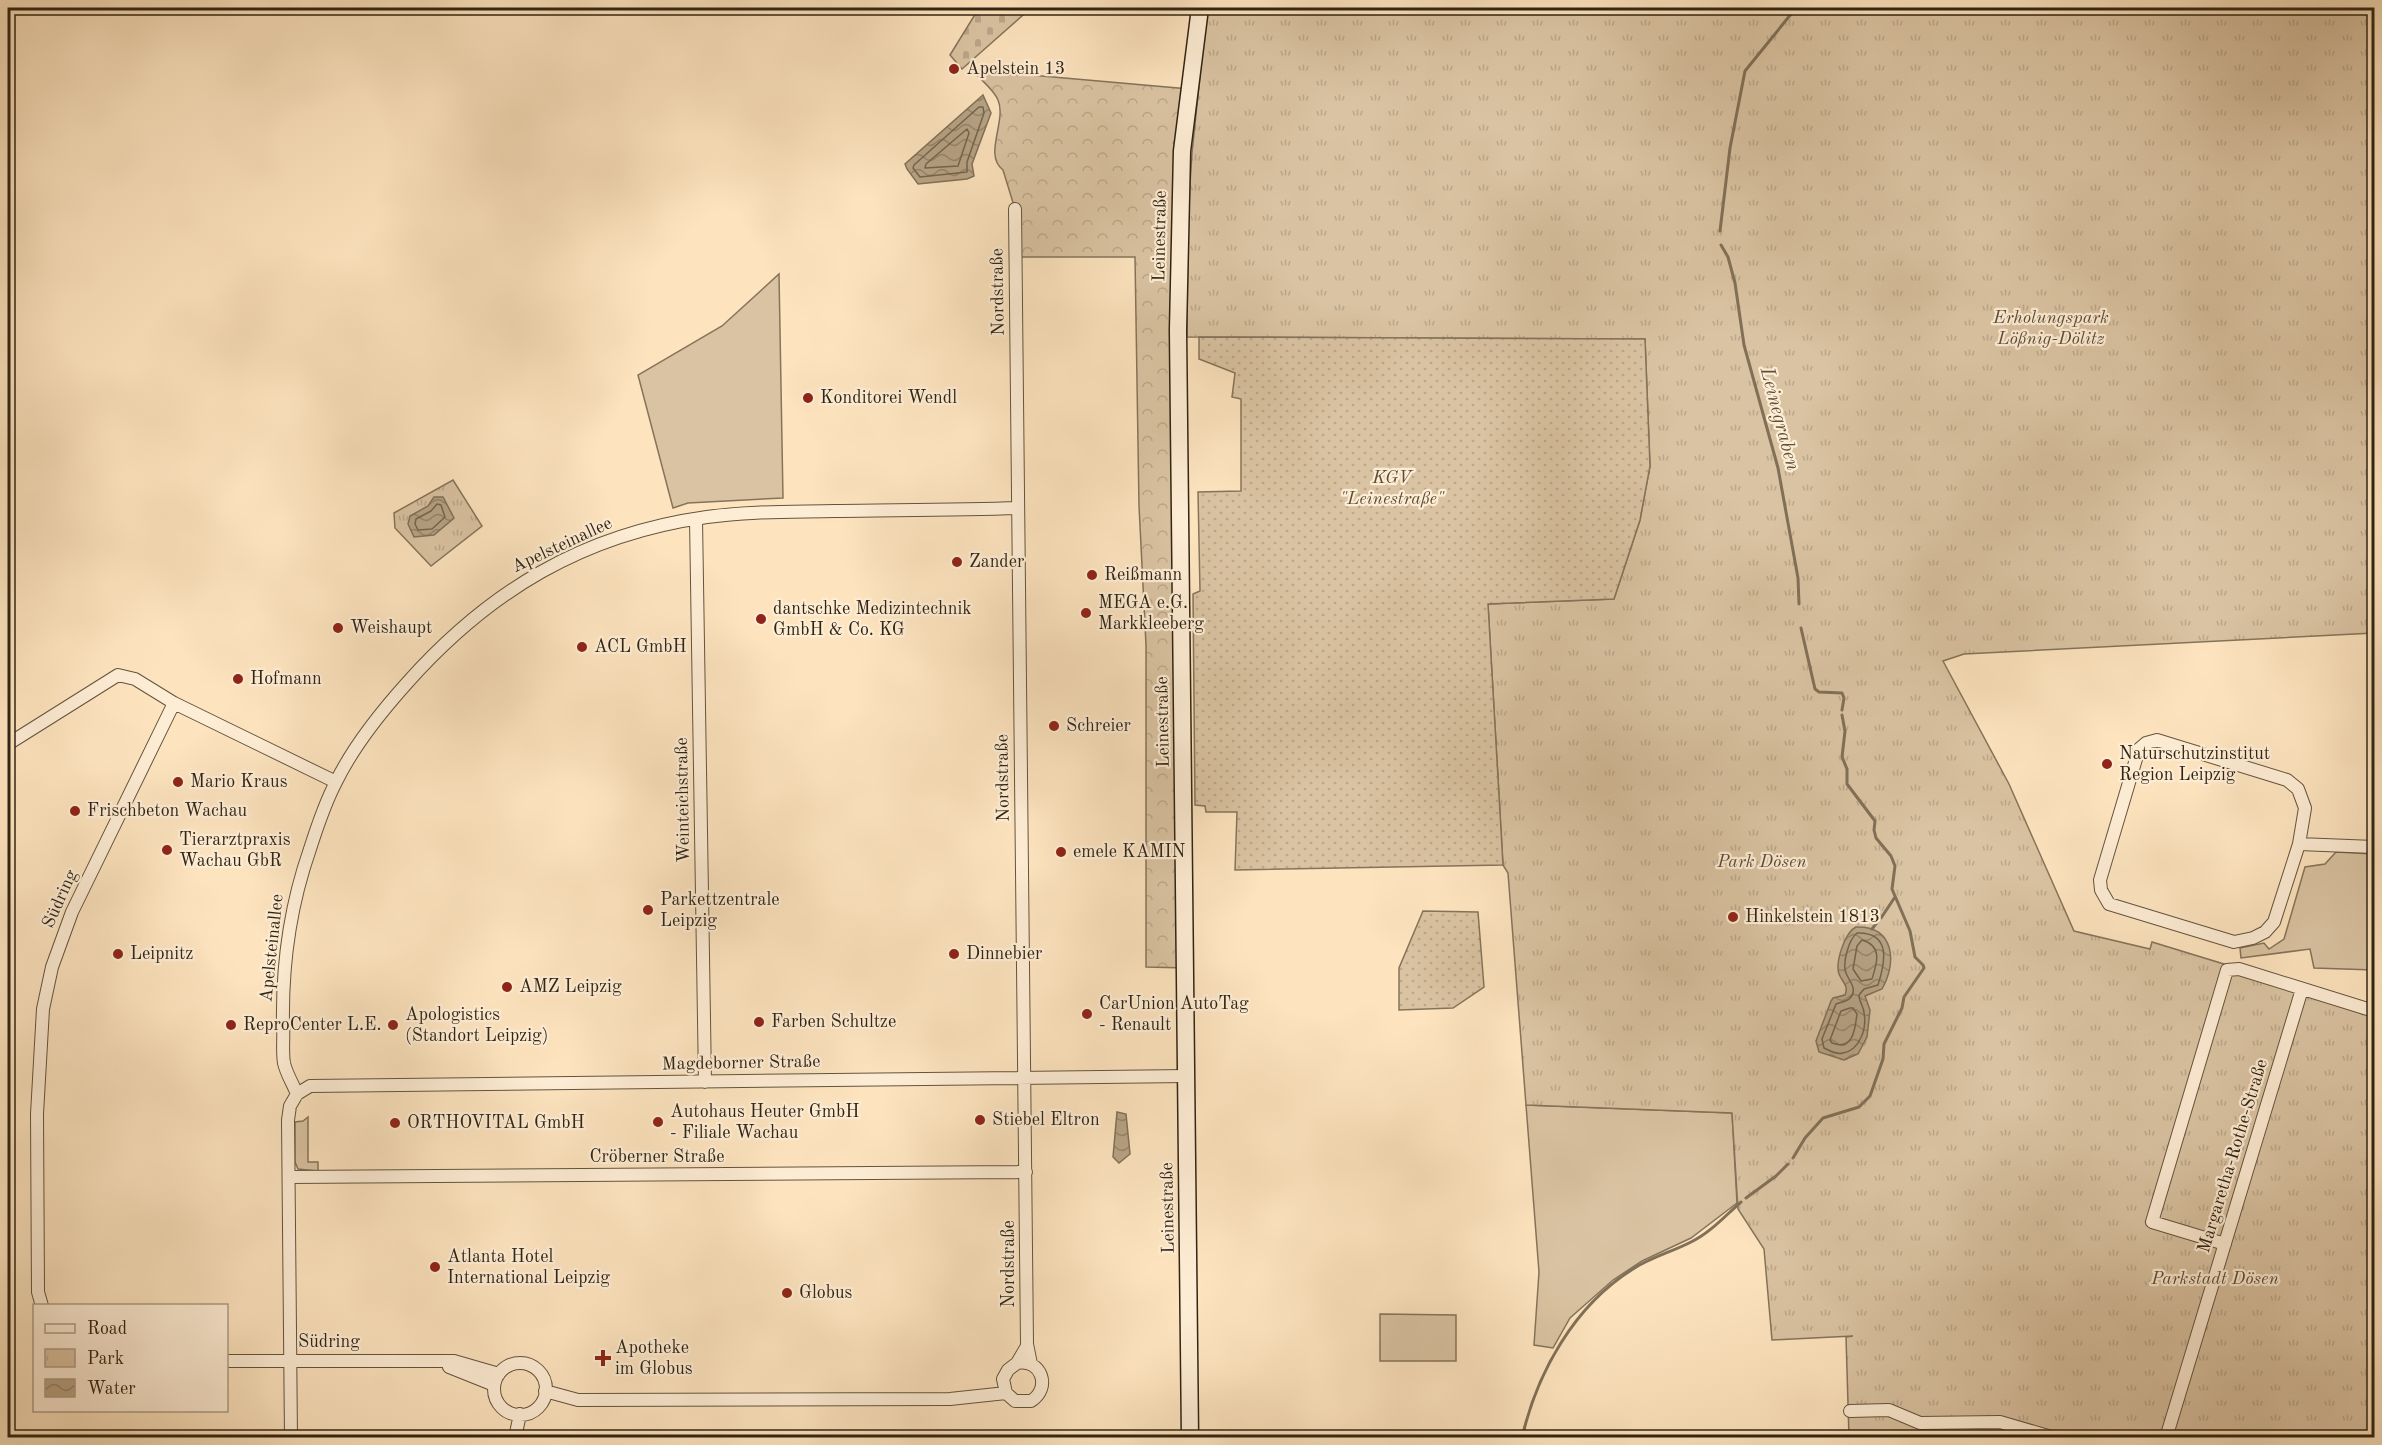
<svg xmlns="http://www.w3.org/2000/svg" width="2382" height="1445" font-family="'Old Standard TT',serif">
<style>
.grass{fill:#dac3a2;stroke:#85745a;stroke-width:1.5}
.forest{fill:url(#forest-crowns);stroke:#85745a;stroke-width:1.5}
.cemetery{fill:url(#cemetery-stones);stroke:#85745a;stroke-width:1.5}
.park{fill:url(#park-tufts);stroke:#85745a;stroke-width:1.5}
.garden{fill:url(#garden-dots);stroke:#85745a;stroke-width:1.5}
.water{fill:url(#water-waves);stroke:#817057;stroke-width:1.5}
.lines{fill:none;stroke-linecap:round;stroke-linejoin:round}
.shore{stroke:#74644c;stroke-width:1.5}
.stream{stroke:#817057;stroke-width:3}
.minor-casing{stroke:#63543e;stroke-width:14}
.secondary-casing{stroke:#302413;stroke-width:19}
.minor{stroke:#feedd5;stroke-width:12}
.secondary{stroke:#feedd5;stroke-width:16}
.poi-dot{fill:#8f2418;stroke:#feedd5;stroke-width:2}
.labels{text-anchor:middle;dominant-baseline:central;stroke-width:4.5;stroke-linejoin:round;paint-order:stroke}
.poi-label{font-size:18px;fill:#302413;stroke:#feedd5;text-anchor:start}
.street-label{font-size:18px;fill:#302413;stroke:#feedd5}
.park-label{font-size:18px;font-style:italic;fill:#5a4c37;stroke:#feedd5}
.water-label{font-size:20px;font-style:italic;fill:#5f503b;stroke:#feedd5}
</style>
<defs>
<pattern id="forest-crowns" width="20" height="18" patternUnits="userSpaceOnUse" patternTransform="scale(1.5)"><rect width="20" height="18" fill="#dac3a2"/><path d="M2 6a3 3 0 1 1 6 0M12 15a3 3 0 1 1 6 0" fill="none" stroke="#bba78b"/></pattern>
<pattern id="cemetery-stones" width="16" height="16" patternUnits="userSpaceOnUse" patternTransform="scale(1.5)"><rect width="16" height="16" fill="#dac3a2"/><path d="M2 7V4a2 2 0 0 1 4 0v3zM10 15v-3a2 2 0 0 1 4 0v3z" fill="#bba78b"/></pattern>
<pattern id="park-tufts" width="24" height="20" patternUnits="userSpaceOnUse" patternTransform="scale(1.5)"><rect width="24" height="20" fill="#dac3a2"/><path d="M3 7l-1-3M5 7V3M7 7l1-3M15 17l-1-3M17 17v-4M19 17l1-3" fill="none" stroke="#bba78b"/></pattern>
<pattern id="garden-dots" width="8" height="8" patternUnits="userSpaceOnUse" patternTransform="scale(1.5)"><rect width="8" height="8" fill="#dac3a2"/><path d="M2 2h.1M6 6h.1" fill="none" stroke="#bba78b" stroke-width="1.8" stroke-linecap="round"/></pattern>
<pattern id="water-waves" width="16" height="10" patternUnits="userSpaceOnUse" patternTransform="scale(1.5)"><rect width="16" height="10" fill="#b7a385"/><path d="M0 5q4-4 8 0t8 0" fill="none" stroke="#95856c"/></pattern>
</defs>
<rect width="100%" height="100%" fill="#fde4bf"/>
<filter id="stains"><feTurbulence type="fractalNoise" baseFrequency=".00333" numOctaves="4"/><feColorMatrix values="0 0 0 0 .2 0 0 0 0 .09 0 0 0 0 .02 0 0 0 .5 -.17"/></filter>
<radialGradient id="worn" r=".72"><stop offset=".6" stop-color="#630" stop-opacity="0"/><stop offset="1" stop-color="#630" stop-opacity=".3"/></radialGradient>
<path class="grass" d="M779 274 783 498 688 503 673 508 638 375 722 326Z
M2336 852 2374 854V970L2314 968 2310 949 2241 958 2240 948 2264 943 2269 949 2284 939 2305 867 2325 864Z
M1526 1105 1732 1113 1737 1203 1691 1238 1642 1261 1613 1280 1570 1318 1553 1348 1534 1345 1539 1272Z
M308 1117V1162H318V1171L298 1169 295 1162V1122L303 1121Z
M1380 1314 1456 1315V1361H1380Z"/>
<path class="forest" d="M996 72 1189 89 1182 151 1185 968 1146 967V645L1139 506 1135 257H1015V209L1003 170C983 155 1007 121 998 100 994 90 983 82 976 74Z"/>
<path class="cemetery" d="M979 8H1031L962 69 950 55Z"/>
<path class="park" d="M1207 8H2374V633L1964 654 1943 661 2009 784 2074 931 2150 949 2152 942 2374 1010V1437H1849L1846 1337 1853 1336 1772 1340 1764 1249 1738 1209 1732 1113 1526 1105 1508 873 1503 865 1488 604 1614 599 1640 520 1650 466 1645 339 1187 337 1188 216 1192 153Z
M453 480 482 526 431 566 395 528 394 513Z"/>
<path class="garden" d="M1199 337 1645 339 1650 466 1640 520 1614 599 1488 604 1503 865 1235 870 1237 812H1206L1205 806 1195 805 1193 594 1200 591 1198 492 1241 491V399L1232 397 1235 373 1199 359Z
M1423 911 1478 912 1484 987 1453 1008 1399 1010V968Z"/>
<path class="water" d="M983 95 991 113 972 164 974 176 967 179 918 184 907 169 905 164Z
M434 497H443L454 518 434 535 414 537 408 524 410 516 428 506Z
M1856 927C1895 926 1897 963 1882 989L1865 996 1870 1010 1867 1037 1858 1054 1844 1060 1819 1052 1816 1041 1831 1001 1833 998 1845 995C1849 985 1842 982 1839 974 1835 962 1845 932 1856 927Z
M1117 1112 1126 1114 1130 1154 1119 1163 1113 1157Z"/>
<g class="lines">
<path class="shore" d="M979 107H983L984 113 967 162V172L920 177 913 168 914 165Z
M967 129 969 133 958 166 925 168 926 164Z
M437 504 441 505 445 517 432 529 418 530 415 524 416 519 431 511Z
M1857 933C1892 932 1885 963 1878 985L1864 989 1859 995C1859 1003 1864 1006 1864 1013 1867 1028 1860 1050 1843 1053 1837 1055 1830 1051 1824 1048L1822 1039 1836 1004C1840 1002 1846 1002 1849 999 1859 990 1849 981 1846 973 1842 963 1849 939 1857 933Z
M1862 940C1883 946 1877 963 1872 979L1861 981 1853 969 1857 946Z
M1850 1008H1853L1857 1014C1855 1030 1853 1051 1832 1043L1830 1040 1841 1011Z"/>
<path class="stream" d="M1720 231 1730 148 1745 71 1796 8
M1721 245 1728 257 1735 283 1744 345 1778 468 1798 578 1799 604
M1801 628 1815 689 1819 692 1842 693 1844 698 1842 710
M1881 918 1895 897
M1872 929 1878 921
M1793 1158 1805 1138 1823 1118 1859 1107 1870 1096 1883 1059 1884 1044 1902 1008 1904 997 1924 968 1923 965 1915 957 1910 931 1892 889 1895 866 1891 856 1876 838 1874 830 1875 821 1847 784V769L1842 757 1845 731 1842 715
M1746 1198 1776 1176 1788 1164
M1522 1438C1537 1372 1575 1305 1633 1269 1651 1257 1672 1252 1691 1242 1710 1233 1726 1215 1741 1202"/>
<g class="minor-casing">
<path id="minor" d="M1015 209 1027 1344 1031 1364
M696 519 705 1082
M2157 740 2287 780 2298 789 2305 808 2299 844 2274 922 2265 932 2253 938 2234 942 2109 904 2101 890 2100 880 2139 749 2146 743Z
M8 744 118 675 135 679 174 703
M2299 844 2374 847
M297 1094C293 1084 286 1073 284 1063 282 1051 284 1037 283 1024 282 964 290 906 310 849 317 827 325 803 336 782 354 745 380 713 407 683 489 591 583 534 707 517 749 511 792 512 835 511 896 510 957 510 1018 508
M297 1094 310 1086 1187 1076
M289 1177 1026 1172
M2225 1244 2152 1222 2227 970 2239 969 2374 1011
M42 1306 38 1292 37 1114 43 1009 52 967 72 912 174 703 336 782
M226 1361H454L499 1374
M1017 1363C1041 1358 1052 1388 1031 1401H1015L1006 1393 1003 1379 1008 1370 1017 1363 1027 1346
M494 1389a26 26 0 1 1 52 0a26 26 0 1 1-52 0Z
M449 1367 494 1385
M545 1391 578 1400 950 1399 1006 1393
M1850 1411 1889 1410 1920 1423 2000 1422 2055 1438
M291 1438 288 1120 290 1106 297 1094
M515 1438 520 1414
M2166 1438 2302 989"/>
</g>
<g class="secondary-casing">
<path id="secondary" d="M1190 1438 1178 330 1182 151 1200 8"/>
</g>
<use href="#minor" class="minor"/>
<use href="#secondary" class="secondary"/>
</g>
<g class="poi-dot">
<circle cx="954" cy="69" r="6"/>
<circle cx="808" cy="398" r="6"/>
<circle cx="957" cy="562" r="6"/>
<circle cx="1092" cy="575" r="6"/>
<circle cx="1086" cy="613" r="6"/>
<circle cx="761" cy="619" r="6"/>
<circle cx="338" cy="628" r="6"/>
<circle cx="582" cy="647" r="6"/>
<circle cx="238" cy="679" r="6"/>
<circle cx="1054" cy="726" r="6"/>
<circle cx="2107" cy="764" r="6"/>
<circle cx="178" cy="782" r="6"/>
<circle cx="75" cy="811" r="6"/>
<circle cx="167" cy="850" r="6"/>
<circle cx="1061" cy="852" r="6"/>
<circle cx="648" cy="910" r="6"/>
<circle cx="1733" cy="917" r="6"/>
<circle cx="118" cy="954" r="6"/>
<circle cx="954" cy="954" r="6"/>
<circle cx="507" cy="987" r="6"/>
<circle cx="1087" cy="1014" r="6"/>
<circle cx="759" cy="1022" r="6"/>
<circle cx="231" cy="1025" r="6"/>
<circle cx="393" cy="1025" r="6"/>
<circle cx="980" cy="1120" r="6"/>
<circle cx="658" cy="1122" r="6"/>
<circle cx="395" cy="1123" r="6"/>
<circle cx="435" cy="1267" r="6"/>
<circle cx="787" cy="1293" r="6"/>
<path d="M600 1349h6v6h6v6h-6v6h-6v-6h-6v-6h6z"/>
</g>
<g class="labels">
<g class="poi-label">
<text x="966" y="69">Apelstein 13</text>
<text x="820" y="398">Konditorei Wendl</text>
<text x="969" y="562">Zander</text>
<text x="1104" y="575">Reißmann</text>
<text x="1098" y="603">MEGA e.G.<tspan x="1098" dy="21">Markkleeberg</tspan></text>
<text x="773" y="609">dantschke Medizintechnik<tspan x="773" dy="21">GmbH &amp; Co. KG</tspan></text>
<text x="350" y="628">Weishaupt</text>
<text x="594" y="647">ACL GmbH</text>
<text x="250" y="679">Hofmann</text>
<text x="1066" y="726">Schreier</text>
<text x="2119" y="754">Naturschutzinstitut<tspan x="2119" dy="21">Region Leipzig</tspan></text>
<text x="190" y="782">Mario Kraus</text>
<text x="87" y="811">Frischbeton Wachau</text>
<text x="179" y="840">Tierarztpraxis<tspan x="179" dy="21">Wachau GbR</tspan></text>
<text x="1073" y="852">emele KAMIN</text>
<text x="660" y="900">Parkettzentrale<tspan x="660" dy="21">Leipzig</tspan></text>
<text x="1745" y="917">Hinkelstein 1813</text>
<text x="130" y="954">Leipnitz</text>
<text x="966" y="954">Dinnebier</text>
<text x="519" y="987">AMZ Leipzig</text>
<text x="1099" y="1004">CarUnion AutoTag<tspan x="1099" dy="21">- Renault</tspan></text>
<text x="405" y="1015">Apologistics<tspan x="405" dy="21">(Standort Leipzig)</tspan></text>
<text x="771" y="1022">Farben Schultze</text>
<text x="243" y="1025">ReproCenter L.E.</text>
<text x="670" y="1112">Autohaus Heuter GmbH<tspan x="670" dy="21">- Filiale Wachau</tspan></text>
<text x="992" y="1120">Stiebel Eltron</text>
<text x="407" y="1123">ORTHOVITAL GmbH</text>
<text x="447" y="1257">Atlanta Hotel<tspan x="447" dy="21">International Leipzig</tspan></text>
<text x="799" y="1293">Globus</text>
<text x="615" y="1348">Apotheke<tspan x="615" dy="21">im Globus</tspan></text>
</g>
<g class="street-label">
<text transform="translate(1160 236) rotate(-89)">Leinestraße</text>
<text transform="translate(998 292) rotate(-91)">Nordstraße</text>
<text transform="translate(562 545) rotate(-25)">Apelsteinallee</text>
<text transform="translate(1163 722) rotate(-91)">Leinestraße</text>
<text transform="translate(1003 778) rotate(-91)">Nordstraße</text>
<text transform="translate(683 800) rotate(-91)">Weinteichstraße</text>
<text transform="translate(60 899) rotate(-66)">Südring</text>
<text transform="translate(272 948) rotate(-84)">Apelsteinallee</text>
<text transform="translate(741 1063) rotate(-1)">Magdeborner Straße</text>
<text transform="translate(2233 1156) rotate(-73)">Margaretha-Rothe-Straße</text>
<text x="657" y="1157">Cröberner Straße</text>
<text transform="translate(1168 1208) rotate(-91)">Leinestraße</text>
<text transform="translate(1009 1264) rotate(-90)">Nordstraße</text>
<text x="329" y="1342">Südring</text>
</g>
<g class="park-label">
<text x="2051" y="318">Erholungspark<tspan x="2051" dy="21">Lößnig-Dölitz</tspan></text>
<text x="1392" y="478">KGV<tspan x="1392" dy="21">"Leinestraße"</tspan></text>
<text x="1762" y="862">Park Dösen</text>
<text x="2215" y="1279">Parkstadt Dösen</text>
</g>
<g class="water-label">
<text transform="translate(1779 419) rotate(75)">Leinegraben</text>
</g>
</g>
<rect width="2382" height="1445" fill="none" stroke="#fde4bf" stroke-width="30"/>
<rect x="9" y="9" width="2364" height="1427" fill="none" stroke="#302413" stroke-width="3"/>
<rect x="15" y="15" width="2352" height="1415" fill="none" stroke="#302413" stroke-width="1.5"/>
<rect x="33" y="1304" width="195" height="108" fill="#feedd5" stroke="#ac9d87" stroke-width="1.5"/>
<rect x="45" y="1324" width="30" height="9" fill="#feedd5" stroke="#ac9d87" stroke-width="1.5"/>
<text x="87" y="1334" font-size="18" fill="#302413">Road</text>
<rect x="45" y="1349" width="30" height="18" fill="url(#park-tufts)" stroke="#ac9d87" stroke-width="1.5"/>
<text x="87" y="1364" font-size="18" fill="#302413">Park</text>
<rect x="45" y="1379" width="30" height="18" fill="url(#water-waves)" stroke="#ac9d87" stroke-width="1.5"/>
<text x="87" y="1394" font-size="18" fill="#302413">Water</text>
<rect width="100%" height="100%" filter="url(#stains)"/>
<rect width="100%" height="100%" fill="url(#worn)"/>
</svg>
